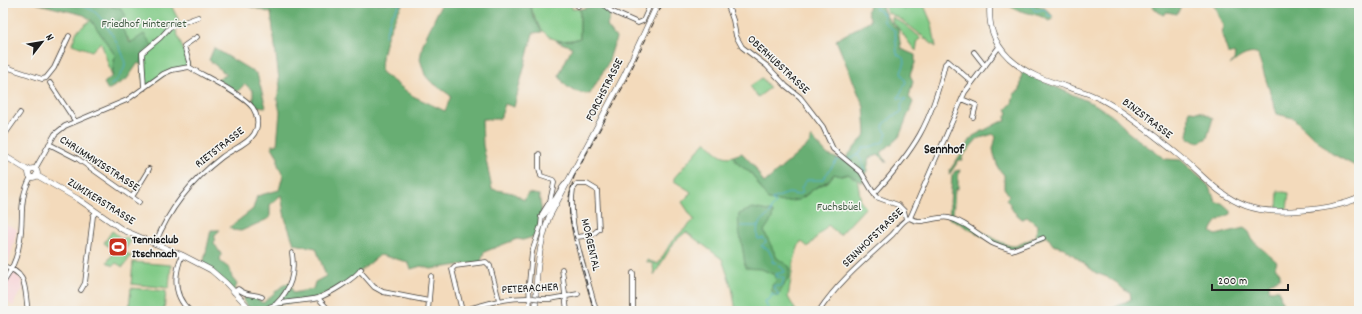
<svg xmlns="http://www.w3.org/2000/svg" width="1362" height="314" font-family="Dekko,sans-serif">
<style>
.built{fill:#f7cfd3}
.green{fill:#80ca86;stroke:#4e7351}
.forest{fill:#68ae73;stroke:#426548}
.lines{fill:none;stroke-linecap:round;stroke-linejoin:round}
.stream{stroke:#52b0d0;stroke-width:1}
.minor-casing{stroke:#3c3834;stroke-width:5.5}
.major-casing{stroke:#3c3834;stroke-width:6}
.minor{stroke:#fff;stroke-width:4}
.major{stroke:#fff;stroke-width:5}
.rail{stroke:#1c1c1c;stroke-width:1;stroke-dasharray:6 3;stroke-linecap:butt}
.minor-bridge-casing{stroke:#3c3834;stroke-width:5.5;stroke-linecap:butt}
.minor-bridge{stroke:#fff;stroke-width:4}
.labels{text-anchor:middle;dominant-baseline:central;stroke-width:3;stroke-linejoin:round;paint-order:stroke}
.park-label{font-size:12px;fill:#3f5941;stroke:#f6f6f2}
.street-label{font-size:12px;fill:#1c1c1c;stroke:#f6f6f2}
.poi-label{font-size:12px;font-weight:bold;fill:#1c1c1c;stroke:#f6f6f2;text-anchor:start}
.neighbourhood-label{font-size:13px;font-weight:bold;fill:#1c1c1c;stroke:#f6f6f2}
</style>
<rect width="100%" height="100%" fill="#f6f6f2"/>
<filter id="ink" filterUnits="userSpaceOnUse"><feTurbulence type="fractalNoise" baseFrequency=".025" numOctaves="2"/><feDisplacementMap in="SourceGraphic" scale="8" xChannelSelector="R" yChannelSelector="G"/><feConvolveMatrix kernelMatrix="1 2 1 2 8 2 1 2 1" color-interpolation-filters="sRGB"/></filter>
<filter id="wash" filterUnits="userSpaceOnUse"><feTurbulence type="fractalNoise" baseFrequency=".012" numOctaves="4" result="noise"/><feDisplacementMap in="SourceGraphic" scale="16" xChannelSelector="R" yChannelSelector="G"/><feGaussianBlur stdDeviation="0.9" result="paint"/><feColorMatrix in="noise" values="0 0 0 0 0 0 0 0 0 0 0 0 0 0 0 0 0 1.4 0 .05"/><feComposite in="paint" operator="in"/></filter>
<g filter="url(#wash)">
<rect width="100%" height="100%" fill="#f3dabb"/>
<path class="built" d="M3 223 17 229 9 263 3 262Z
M13 271 22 280 23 290 16 299 13 307 3 296V285Z"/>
<path class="green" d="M111 3H170L180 23 174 25 189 65 172 70 144 88 142 56 121 29Z
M530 3H571L572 9H580V38C551 48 537 31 530 3Z
M883 3H903L905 10V3H923L932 24 936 47 902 20 887 12Z
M892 17 904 24 921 38 918 40 916 51C907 42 902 30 892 22Z
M91 20 115 55 112 76 101 42 92 51 72 44 77 31Z
M762 78 770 88 758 97 750 86Z
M706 141C712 148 722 160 733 156L737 163 752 174 769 200 804 197 815 188 828 182 834 174 841 176 848 174 857 178 861 202 866 207 840 235 828 225 808 247 801 241C792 259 792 277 788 297L796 311H736L732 288 722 259 686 232 675 241 654 275 653 264 647 262V260L658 264 672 241 694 220 682 202 691 193 690 191 674 181V178Z
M1278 191 1289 193 1287 209 1277 210Z
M112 231 123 239 125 237 131 241 124 251 131 256 123 267 116 263 113 266 107 262 115 251 104 243Z
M133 262 171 265 169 288 131 284Z
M131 288 166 291 164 311 129 308Z"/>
<path class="forest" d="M35 3H104L107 6 121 8 126 16 118 21 130 43 144 34 152 45 143 52 142 63 141 65 138 63 127 79 108 90 104 83 112 76 115 55 91 20 84 15Z
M238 3H403C391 25 381 46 381 72L413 96 445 111 451 96 430 81 425 75 420 59 423 43 442 3H530L533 16 542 32 533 33 514 107 505 104 500 119H482L483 145 492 189 513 193 524 200 528 193 539 195 542 213 536 236 523 240 517 239 484 252 481 262 431 269 421 266 411 269 408 262 380 255 346 283 318 298 276 305 264 311H252L243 301 246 296H252L263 303 282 286 290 282 293 293 313 289 315 282 326 276 316 248 294 244 285 218 281 195 270 205V218L241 231 232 230 230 227 253 209 257 196 279 190 283 175 278 165V157L272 147V145H277L280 112 277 99 280 88 271 13Z
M870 3H881C884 14 889 22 898 29L901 49 915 55V63L910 75 913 81 909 97 913 102 899 137 881 153 887 163 879 155 869 158 867 171 863 177V183L848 174 841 176 834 174 828 181 815 188 799 200 783 202 768 200 752 174 737 163 733 156 742 153 754 166 764 183 810 143 811 137 828 155 844 161C850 151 860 143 866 133L864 107 836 40 871 20 867 11Z
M1007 3C1025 3 1042 0 1053 17L1052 20 1049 21C1037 11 1017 15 1007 3Z
M1154 3H1179L1181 6 1177 14 1167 12 1163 15 1153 8Z
M1213 3H1359V168L1331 153 1293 118 1277 114 1258 55C1249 50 1237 59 1230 65L1234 60 1235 54 1228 53 1222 35 1223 26Z
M598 5 605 10 606 8 611 11 607 26 616 38 608 63 590 94C575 93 565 89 559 75L572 47 556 41 573 40 580 38V9Z
M214 48 257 74 266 107 253 106V91L245 84 237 92 216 79 227 75 209 60Z
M1022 72 1096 105 1117 119 1129 133 1165 159 1181 160 1208 185 1216 202 1222 203 1231 211V214C1221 218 1215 221 1211 232L1216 235 1244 228 1249 232 1253 241 1277 262 1275 267 1280 273V278L1269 283V290H1279L1284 311H1108L1131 299 1130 292 1124 290 1117 283 1107 277 1096 273 1064 248 1053 245 1047 236 1012 250C990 242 970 229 949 218L952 176 955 171 960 170 958 177V189H955L953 215C967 221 1004 248 1015 246 1022 244 1029 239 1036 237L1037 225 1027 217 1022 219 1013 211 1010 204 1006 200 1009 195 1004 188V175L998 168 994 154 993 149 996 137 993 134 977 139 962 157 963 160H959L949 175 950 170 973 136 1000 122 1006 121 1005 118 1008 113 1006 109 1012 103 1014 94 1020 90Z
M1189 111 1201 112 1213 118 1207 138 1200 142 1188 139Z
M753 208 773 212 772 219 764 231 777 258 790 267 789 277 777 297 772 292V285L776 281 775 275 761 269 745 268C745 253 736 226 739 214Z
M211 230H220L215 235 214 243 221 254 220 261 230 269 232 278 237 284 234 292 203 265Z"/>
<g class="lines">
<path class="stream" d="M70 3C79 5 89 7 96 13 104 21 126 53 125 65 124 72 117 80 111 85
M1011 3 1013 5 1015 3
M1019 3 1020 5 1022 3
M1025 3 1026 6 1031 5 1035 11 1045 9 1047 12V15L1052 16
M385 36 391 16 401 3
M858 155 863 163 864 172
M848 159 858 155 863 147H870L883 142 887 134 883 128 884 124 893 116 902 112 901 105 906 99 898 98 906 82 901 73 905 62 903 58 897 54 895 31 884 22V14L876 9V6L878 3
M741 226H758
M1358 232H1359
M769 311 765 301 770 299 772 294 775 296 779 295 773 286H782L784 277H777L776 274 785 272 784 270 777 263 772 262 773 259 768 249 761 246 766 242 763 238 758 239C755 226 760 221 770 214L771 208 775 205V202L772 201V199L789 193 798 195 803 192 801 188 807 180H822L838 159 843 160"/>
</g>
</g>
<g filter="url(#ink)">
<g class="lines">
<g class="minor-casing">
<path id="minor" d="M575 3 578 6 580 3
M602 3 611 11 638 23 643 21 651 3
M727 3 733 20 736 36 742 47 767 66 786 86 800 97 823 127 833 149 861 172 876 197 898 205 904 211 906 219
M974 52 985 66
M3 66 42 79 46 78 54 68 69 36
M50 83 75 121
M144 88 142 53 160 38 170 27 198 17
M962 99 976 105 973 117
M3 137 20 113
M49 144 78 159 139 202
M35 169 55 134 65 126 127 100 163 74 172 70 189 67V62L184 46 197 37
M874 194C915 149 931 124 945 64L948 61 972 82
M132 197 149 169
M541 217C548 215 558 191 565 184
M910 218C920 226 937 215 949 218 966 222 978 235 992 243 998 246 1006 248 1012 250L1043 238
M577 237 592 235 599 229 597 190 587 184H577L573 189C567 229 587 272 596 311
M155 244C169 209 192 180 222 157 231 150 248 144 254 134 259 126 258 116 253 108 244 95 204 76 189 67
M182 255C174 275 173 296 190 311
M3 266C29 273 24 289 28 311
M562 269 567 311
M360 271 374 287 383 292 429 301
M633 273V311
M3 283C12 270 18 255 20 240 24 216 18 200 31 177
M81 290 85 283 93 216 96 212
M234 292 238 289C248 297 253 293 262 297
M318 298 330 311
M542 299H550L578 294
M276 304C291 289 295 274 292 253
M264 311C273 300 304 302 318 298 329 294 356 278 361 269
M428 311 431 276
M461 311C485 304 506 297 531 298
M462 311 452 269 455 266 486 262 490 266 499 300
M530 311 529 283 532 252 541 225 542 214 550 201 554 183 553 180 541 176 539 168V154
M819 311C839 281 866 259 892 235 897 230 903 219 910 218L965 92 999 47"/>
</g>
<g class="major-casing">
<path id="major" d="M990 3C988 25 993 42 1009 58 1041 88 1078 83 1113 106 1136 121 1159 139 1181 157 1201 174 1219 196 1246 206 1273 216 1332 210 1359 198
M3 155 29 171
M28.5 173a4.5 4.5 0 1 1 9 0a4.5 4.5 0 1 1-9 0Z
M36 175 78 199 123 230 182 255 211 270 226 283 252 311
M536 311C535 278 538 248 549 217L624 76 658 3"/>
</g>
<use href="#minor" class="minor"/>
<use href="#major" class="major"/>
<path class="rail" d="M594 311 570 219 569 197 574 177 624 85 663 3"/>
<g class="minor-bridge-casing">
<path id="minor-bridge" d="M533 298 542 299"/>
</g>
<use href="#minor-bridge" class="minor-bridge"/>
</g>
</g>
<defs>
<g id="stadium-square" transform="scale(1)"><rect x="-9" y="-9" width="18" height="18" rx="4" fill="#c8321e" stroke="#f6f6f2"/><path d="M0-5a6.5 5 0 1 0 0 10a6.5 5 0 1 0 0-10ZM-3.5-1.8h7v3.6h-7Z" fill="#fff"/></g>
</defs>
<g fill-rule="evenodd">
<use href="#stadium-square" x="118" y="247"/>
</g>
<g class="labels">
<g class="park-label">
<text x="144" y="24">Friedhof Hinterriet</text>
<text x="839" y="207">Fuchsbüel</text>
</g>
<g class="street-label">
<text transform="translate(778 65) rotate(43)">OBERHUBSTRASSE</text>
<text transform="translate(605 90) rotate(-63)">FORCHSTRASSE</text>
<text transform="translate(1147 119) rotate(37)">BINZSTRASSE</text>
<text transform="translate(220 148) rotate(-38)">RIETSTRASSE</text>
<text transform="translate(99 164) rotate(33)">CHRUMMWISSTRASSE</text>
<text transform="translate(101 202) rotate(32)">ZUMIKERSTRASSE</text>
<text transform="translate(873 238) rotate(-44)">SENNHOFSTRASSE</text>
<text transform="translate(590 245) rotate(77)">MORGENTAL</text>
<text transform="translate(530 289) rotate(-3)">PETERACHER</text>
</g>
<g class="poi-label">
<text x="132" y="240">Tennisclub<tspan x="132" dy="14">Itschnach</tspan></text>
</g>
<g class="neighbourhood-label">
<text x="944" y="150">Sennhof</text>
</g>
</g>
<rect width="1362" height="314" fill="none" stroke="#f6f6f2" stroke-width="16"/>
<g transform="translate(42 42) rotate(59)" stroke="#f6f6f2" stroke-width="3" paint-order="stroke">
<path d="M0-3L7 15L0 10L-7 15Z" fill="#1c1c1c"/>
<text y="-6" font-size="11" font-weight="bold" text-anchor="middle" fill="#1c1c1c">N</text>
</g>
<path d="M1212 284v6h76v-6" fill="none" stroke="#1c1c1c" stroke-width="2"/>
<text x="1218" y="284" font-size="12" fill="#1c1c1c" stroke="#f6f6f2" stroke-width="3" paint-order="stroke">200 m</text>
</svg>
